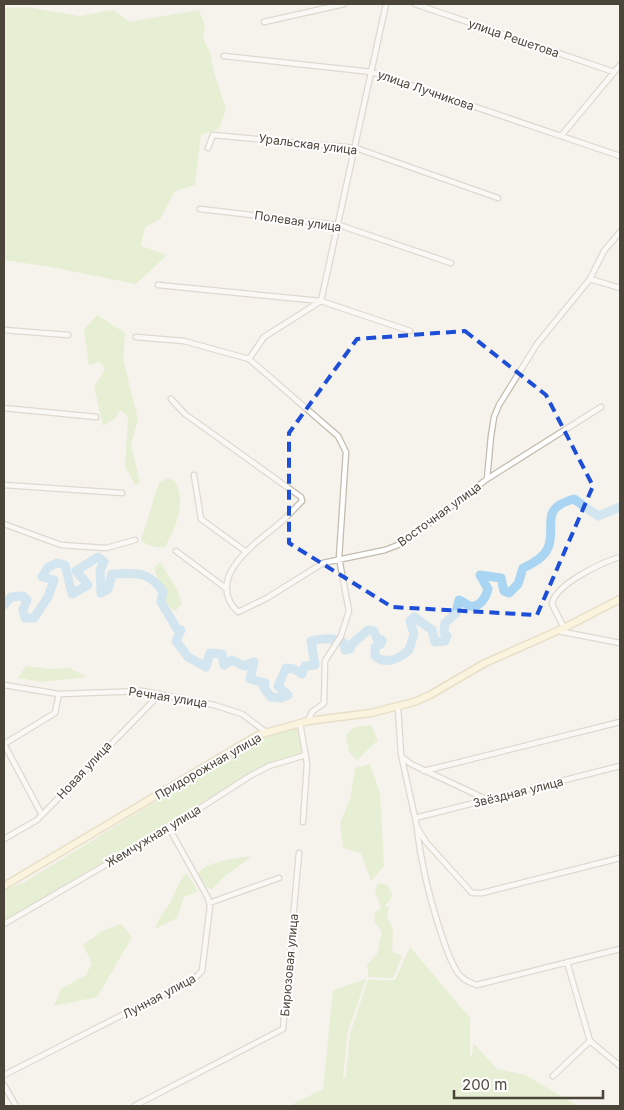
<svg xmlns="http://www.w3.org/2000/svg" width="624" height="1110" font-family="Inter,sans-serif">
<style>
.green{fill:#d2eab5}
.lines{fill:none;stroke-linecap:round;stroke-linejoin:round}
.river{stroke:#a9d4f2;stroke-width:9}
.street-casing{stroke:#c2bbae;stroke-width:7}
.secondary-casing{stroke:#d6c79b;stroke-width:9}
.street{stroke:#fff;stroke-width:4.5}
.secondary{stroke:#fff3cd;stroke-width:6}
.marked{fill:none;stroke:#1d4ed8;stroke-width:4;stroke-dasharray:10 6;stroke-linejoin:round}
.labels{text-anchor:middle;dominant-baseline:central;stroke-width:4;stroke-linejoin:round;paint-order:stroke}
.street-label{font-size:12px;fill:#4b4439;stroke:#fff}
</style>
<rect width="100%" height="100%" fill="#f6f3ec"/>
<path class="green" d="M26 7 79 16 114 10 129 22 199 10 205 26 203 38 211 55 213 69 226 109 219 129 201 135 195 185 175 191 160 219 145 227 141 246 167 255 136 284 51 267 4 260V8Z
M97 315 125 333 123 358 138 420 131 444 140 483 135 485 125 466 128 417 121 410 114 419 103 426 94 386 105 369 100 362 89 365 84 330Z
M167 478 175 481C186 506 177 524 165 547 156 548 148 546 141 540L159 483Z
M160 562 177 589 182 604 175 611 168 606 154 568Z
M26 666 49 669 70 668 87 677 42 682 18 678Z
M371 725 378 740 357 760 349 752 346 735 355 727Z
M292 729H301L304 753 301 755 268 765 240 780 4 922V890L23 883 253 742Z
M370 764 380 793 384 866 371 881 361 853 343 848 340 823 350 800 355 768Z
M251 856C237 870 223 874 212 890L203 885 198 873C210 860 234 859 251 856Z
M186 873 198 891 184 897 177 918 155 929C159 917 165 911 171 901 177 890 178 882 186 873Z
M378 883 387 885 392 893 390 901 384 906 389 907 387 917 393 929 392 951 402 956 393 978 369 977 367 965 377 954 382 932 374 921 375 912 381 908 375 891Z
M121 924 132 937 97 997 54 1006 61 989 86 975 92 963 83 945 102 931Z
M410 947 470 1018V1055L472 1057 473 1043 497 1069 525 1075 578 1106H289L323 1089 333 990 366 979 347 1034 343 1079 346 1077 350 1034 368 980H395Z"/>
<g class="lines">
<path class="river" d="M4 605 11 597 23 596 27 600 23 610 25 618H34L48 597 54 580 42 577 48 567 57 563 65 565 72 594 88 585 76 571 98 557 104 562 100 570 101 593 108 589 112 574C135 573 149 570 163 592L161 602 177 629 181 630 176 641 188 657 206 667 210 653 222 654 224 665 232 660 244 666 254 662 250 679 265 683 264 688 271 697 281 698 288 695 278 686 286 668 294 669 302 674 305 666 315 665 311 641C322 638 334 637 344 643L345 650 350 649 352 644 368 630 374 631 377 639 382 640 381 644 375 647V656C386 665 399 659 409 650L414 634 410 621 414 617 432 630 435 642 445 641 447 636 444 633 445 623 456 613 459 600C463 601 466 605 470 606 480 608 486 597 488 589L480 575 501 578 504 591 509 593 518 584 523 568C532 564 544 557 548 548 557 525 538 509 574 499L598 516 620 507"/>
<g class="street-casing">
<path id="street" d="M415 4 614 72
M264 22 344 4
M224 56 372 72 620 156
M561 136 620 65
M208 148 213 135 356 148 498 198
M200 209 339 225 451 263
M590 279 620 288
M158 285 321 301 410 331
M4 330 68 335
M136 337 184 341 249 359 338 436 346 452 339 558 349 611 341 636 325 661 324 703 312 712 308 721
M249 359 264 337 321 301 386 4
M171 399 185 414 301 497 302 501C295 508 288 516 280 523 257 542 203 578 238 612L267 598 323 563 385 550 403 543 487 479 601 407
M4 408 96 417
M194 475 201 519 245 551
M487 479 491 436 494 417 499 405 537 344 590 279 604 251 620 232
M4 485 122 493
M4 524 61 545 106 548 135 540
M176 551 227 589
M564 628 552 604C555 584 603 562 620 557
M558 631 620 643
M4 685 59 694 143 691 214 705 242 714 266 732
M398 707 401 754 417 827 426 842 472 893H482L620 858
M300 723 307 764 303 822
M4 744 42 815
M4 744 55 713 59 694
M402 757 411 764 488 800
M424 771 620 722
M415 818 620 766
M417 828C421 864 429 896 440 930 445 945 449 960 458 973 463 980 469 982 477 985L620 949
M4 839 37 820 160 694
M209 903 279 878
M4 924 169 828 250 776 269 766 306 755
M567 962 590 1041 620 1066
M4 1075 195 978 202 971 210 906 208 898 169 828
M553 1076 590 1041
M4 1085 16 1106
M134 1106 283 1029 299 853"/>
</g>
<g class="secondary-casing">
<path id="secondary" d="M4 886 258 735 308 721 371 713 414 702 430 695 485 663 564 628 620 599"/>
</g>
<use href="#street" class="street"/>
<use href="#secondary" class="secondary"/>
</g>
<path d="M0 0H624V1110H0ZM465 331 546 395 593 486 537 615 392 607 289 543V433L357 339Z" fill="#f6f3ec" fill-opacity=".55" fill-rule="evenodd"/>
<path class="marked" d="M465 331 546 395 593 486 537 615 392 607 289 543V433L357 339Z"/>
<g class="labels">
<g class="street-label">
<text transform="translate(514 38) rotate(19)">улица Решетова</text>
<text transform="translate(426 90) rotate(19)">улица Лучникова</text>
<text transform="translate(308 144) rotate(7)">Уральская улица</text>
<text transform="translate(298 221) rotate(8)">Полевая улица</text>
<text transform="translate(439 514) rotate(-36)">Восточная улица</text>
<text transform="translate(168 697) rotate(9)">Речная улица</text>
<text transform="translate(208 766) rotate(-30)">Придорожная улица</text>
<text transform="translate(84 770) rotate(-47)">Новая улица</text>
<text transform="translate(518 792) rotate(-14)">Звёздная улица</text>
<text transform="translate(153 836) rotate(-31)">Жемчужная улица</text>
<text transform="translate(289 965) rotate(-85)">Бирюзовая улица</text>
<text transform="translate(159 996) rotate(-28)">Лунная улица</text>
</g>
</g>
<rect width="624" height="1110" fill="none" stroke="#4b4439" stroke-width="10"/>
<path d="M454 1090v8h149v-8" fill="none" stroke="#4b4439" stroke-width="2.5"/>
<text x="462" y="1090" font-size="15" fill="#4b4439" stroke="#ffffff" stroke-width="4" paint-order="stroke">200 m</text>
</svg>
